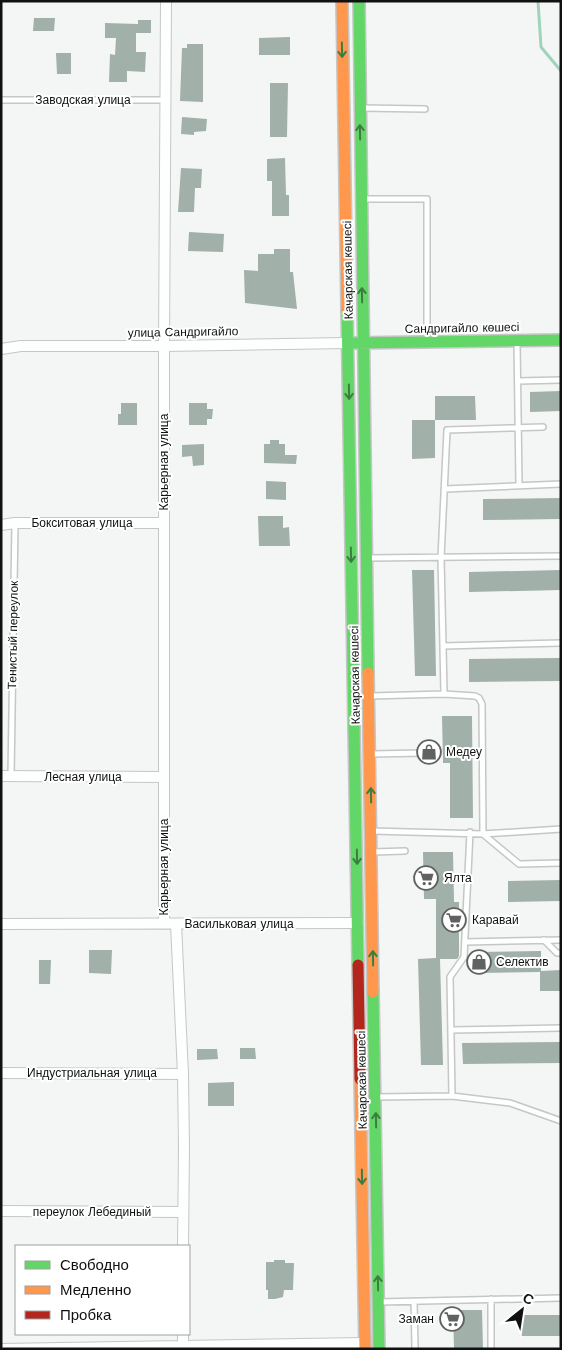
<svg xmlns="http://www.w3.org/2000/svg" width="562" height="1350" font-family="'Work Sans',sans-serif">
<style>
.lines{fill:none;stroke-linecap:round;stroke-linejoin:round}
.stream{stroke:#a0d4ba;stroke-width:3}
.building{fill:#a1b0a9}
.lane-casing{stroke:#c5c6c5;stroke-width:8}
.street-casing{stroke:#c5c6c5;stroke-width:12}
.fast-casing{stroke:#c5c6c5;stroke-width:14}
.slow-casing{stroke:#c5c6c5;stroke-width:14}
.jam-casing{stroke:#c5c6c5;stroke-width:14}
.lane{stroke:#fdfefe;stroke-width:5}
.street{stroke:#fdfefe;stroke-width:10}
.fast{stroke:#63d668;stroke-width:11}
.slow{stroke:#ff974d;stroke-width:11}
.jam{stroke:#b3261e;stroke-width:11}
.oneway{stroke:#3e7d41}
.labels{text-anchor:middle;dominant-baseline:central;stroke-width:4;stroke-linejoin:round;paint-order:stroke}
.street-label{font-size:12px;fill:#101111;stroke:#fff}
.poi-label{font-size:12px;fill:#101111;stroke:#fff;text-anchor:start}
</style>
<rect width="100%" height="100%" fill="#f4f6f5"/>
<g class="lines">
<path class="stream" d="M538 1 541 47 561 71"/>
</g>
<path class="building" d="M34 18H55L54 31H33Z
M138 20H151V33H136V52H146L145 72 127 71V82H109L110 54 115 55 116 38H105V23L138 24Z
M290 37V55H259V38Z
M187 44H203V102L180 101 182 48H187Z
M56 53H71V74H57Z
M270 83H288L287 137H270Z
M182 117 207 119 206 131 194 132V135L181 134Z
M285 158 286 195H289V216H272V181H267V159Z
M181 168 202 169 201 188H195L194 212H178Z
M189 232 224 234 223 252 188 251Z
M274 249H290V272H293L297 309 245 303 244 270 258 271V254H274Z
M561 391V411L530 412V392Z
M435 396H475L476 420H435Z
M121 403H137V425H118V414H121Z
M189 403H207V409H213L212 419H207V425H189Z
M412 420H435V458L412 459Z
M270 440H279V444H285V455H297L296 464 264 463V444H270Z
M204 444V465L193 466 192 456 182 457V445Z
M266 481 286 482V500L266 499Z
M561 498V519L483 520V499Z
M258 516H283V528L289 527 290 546H259Z
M412 570H434L436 676H415Z
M561 570V590L469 592V572Z
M561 658V681L469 682V659Z
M442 716H472L473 818H450V763H443Z
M423 852H453L454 902H459V956L457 959H440L443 1065H421L418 959 436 958V899H424Z
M561 880V901L508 902V881Z
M89 950H112L111 974 89 973Z
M541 951V971L561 970V991H540V972L477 973V952Z
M39 960H51L50 984H39Z
M561 1042V1063L463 1064 462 1043Z
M240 1048H255L256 1059H240Z
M197 1049H217L218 1059 197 1060Z
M234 1082V1106H208V1083Z
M274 1260H285V1263H294L293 1290H284L283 1297 275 1299H268V1290H266V1262H274Z
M453 1310H482L483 1349H454Z
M519 1315H561V1336H520Z"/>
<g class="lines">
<g class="lane-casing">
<path id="lane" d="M1 100H165
M361 108 425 109
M363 199H427V339
M517 341 519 485
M518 381 561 380
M445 489 561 484
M367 558 561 556
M443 646 441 558 447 430 543 427
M444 694 443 646 561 643
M370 696 444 694 475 696 479 698 482 704 483 834 561 829
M371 754 424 753
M11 776 15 523
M372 831 483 834 519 864 561 863
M373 852 405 851
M544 940 557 953H561
M465 942 561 940
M451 1030 561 1028
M452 1096 510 1103 561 1121
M376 1097 452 1096 450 977 464 957 470 832
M491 1299V1349
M414 1301 415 1347
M379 1302 561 1298"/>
</g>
<g class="street-casing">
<path id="street" d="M1 349 21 346H164L348 343
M1 525 15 523H164
M1 776 164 777
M1 924 358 923
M164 924V346L166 1
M176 924 183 1074 184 1147 183 1246
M1 1073 183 1074
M1 1211 183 1212
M183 1334V1346
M1 1349 365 1343"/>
</g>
<g class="fast-casing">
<path id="fast" d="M359 1 368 673
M347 309 358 965
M354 343 561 340
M373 992 379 1349"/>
</g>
<g class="slow-casing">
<path id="slow" d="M342 1 347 309
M368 673 373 992
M360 1079 365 1349"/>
</g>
<g class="jam-casing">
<path id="jam" d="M358 965 360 1079"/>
</g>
<use href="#lane" class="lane"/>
<use href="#street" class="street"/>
<use href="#fast" class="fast"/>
<use href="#slow" class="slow"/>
<use href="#jam" class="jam"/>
</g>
<defs><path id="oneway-shaft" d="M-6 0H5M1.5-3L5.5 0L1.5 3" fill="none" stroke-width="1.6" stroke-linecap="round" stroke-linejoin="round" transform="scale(1.25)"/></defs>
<g class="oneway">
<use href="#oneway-shaft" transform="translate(342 50) rotate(89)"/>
<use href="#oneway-shaft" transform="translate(360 132) rotate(-91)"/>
<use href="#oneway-shaft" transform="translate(362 295) rotate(-91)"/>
<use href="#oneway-shaft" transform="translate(349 392) rotate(89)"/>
<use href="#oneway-shaft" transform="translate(351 555) rotate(89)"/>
<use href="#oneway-shaft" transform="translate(371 795) rotate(-91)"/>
<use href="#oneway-shaft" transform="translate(357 857) rotate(89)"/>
<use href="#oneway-shaft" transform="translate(373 958) rotate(-91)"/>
<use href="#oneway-shaft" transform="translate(376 1120) rotate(-91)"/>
<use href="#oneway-shaft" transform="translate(362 1177) rotate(89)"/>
<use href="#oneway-shaft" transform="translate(378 1283) rotate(-91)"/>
</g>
<defs>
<g id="shop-ring" transform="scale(1.25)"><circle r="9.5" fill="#fff" stroke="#606161" stroke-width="1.5"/><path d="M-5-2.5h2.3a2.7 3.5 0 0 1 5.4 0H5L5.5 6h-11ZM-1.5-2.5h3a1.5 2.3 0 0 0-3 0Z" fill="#606161"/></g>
<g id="supermarket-ring" transform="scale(1.25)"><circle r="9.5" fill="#fff" stroke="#606161" stroke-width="1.5"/><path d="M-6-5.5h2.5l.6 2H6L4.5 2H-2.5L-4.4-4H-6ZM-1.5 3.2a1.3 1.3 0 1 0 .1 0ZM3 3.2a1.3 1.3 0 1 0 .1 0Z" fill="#606161"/></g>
</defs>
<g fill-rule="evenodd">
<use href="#shop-ring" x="429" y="752"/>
<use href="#supermarket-ring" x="426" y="878"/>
<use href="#supermarket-ring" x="454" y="920"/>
<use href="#shop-ring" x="479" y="962"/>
<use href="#supermarket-ring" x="452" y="1319"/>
</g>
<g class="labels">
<g class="street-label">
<text x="83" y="100">Заводская улица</text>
<text transform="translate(348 270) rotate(-91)">Качарская көшесі</text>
<text transform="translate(462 328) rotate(-1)">Сандригайло көшесі</text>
<text transform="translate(183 332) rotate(-1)">улица Сандригайло</text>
<text transform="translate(164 462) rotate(-90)">Карьерная улица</text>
<text x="82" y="523">Бокситовая улица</text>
<text transform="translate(13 635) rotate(-89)">Тенистый переулок</text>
<text transform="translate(355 675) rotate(-91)">Качарская көшесі</text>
<text x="83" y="777">Лесная улица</text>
<text transform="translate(164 867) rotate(-90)">Карьерная улица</text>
<text x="239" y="924">Васильковая улица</text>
<text x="92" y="1073">Индустриальная улица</text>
<text transform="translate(362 1080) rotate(-91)">Качарская көшесі</text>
<text x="92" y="1212">переулок Лебединый</text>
</g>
<g class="poi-label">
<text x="446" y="752">Медеу</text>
<text x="444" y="878">Ялта</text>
<text x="472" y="920">Каравай</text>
<text x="496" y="962">Селектив</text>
<text x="434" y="1319" text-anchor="end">Заман</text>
</g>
</g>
<rect width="562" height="1350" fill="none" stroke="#101111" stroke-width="5"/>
<rect x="15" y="1245" width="175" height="90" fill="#ffffff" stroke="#9fa0a0"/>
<rect x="25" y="1261" width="25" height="8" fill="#63d668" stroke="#9fa0a0"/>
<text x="60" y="1270" font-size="15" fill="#101111">Свободно</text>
<rect x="25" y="1286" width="25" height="8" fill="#ff974d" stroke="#9fa0a0"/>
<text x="60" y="1295" font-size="15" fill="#101111">Медленно</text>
<rect x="25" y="1311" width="25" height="8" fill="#b3261e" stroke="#9fa0a0"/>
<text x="60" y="1320" font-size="15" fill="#101111">Пробка</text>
<g transform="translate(522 1310) rotate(30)" stroke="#ffffff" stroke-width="4" paint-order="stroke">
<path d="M0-4L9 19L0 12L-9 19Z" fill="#101111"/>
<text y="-8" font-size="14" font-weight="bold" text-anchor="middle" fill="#101111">С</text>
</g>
</svg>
